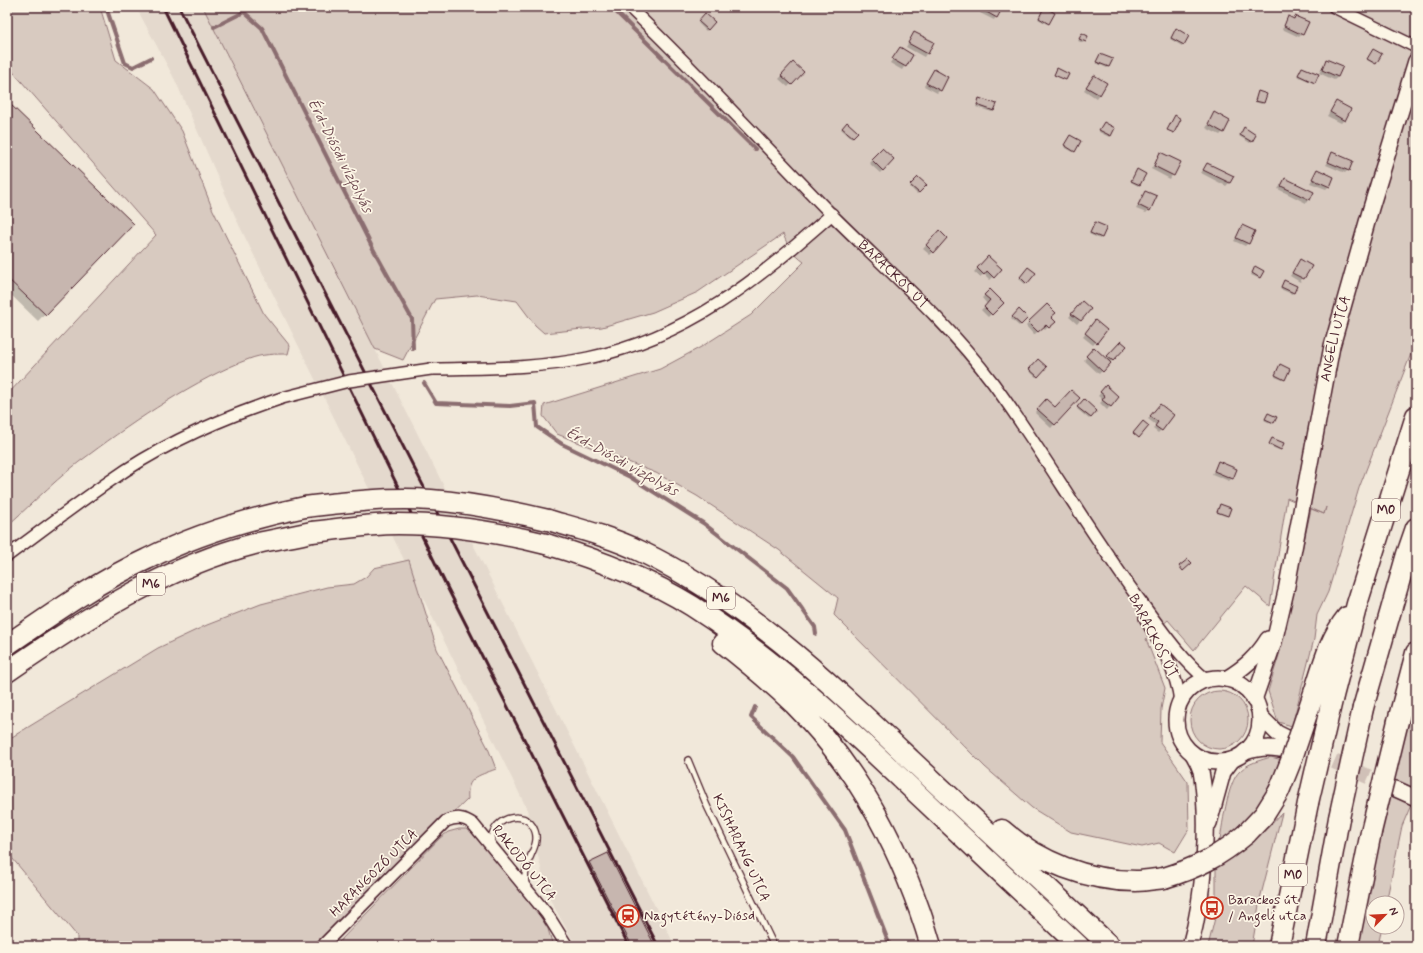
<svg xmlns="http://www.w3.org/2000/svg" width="1423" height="953" font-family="Mynerve,sans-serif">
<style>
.built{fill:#e4d9cd}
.green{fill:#d8cac0;stroke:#917476}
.shadow{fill:#0003}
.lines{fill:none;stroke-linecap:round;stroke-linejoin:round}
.stream{stroke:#8b6d6f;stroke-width:4}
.building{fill:#c7b6af;stroke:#4a1f2b}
.secondary-tunnel{stroke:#d0c0b7;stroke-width:15;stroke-dasharray:15 8;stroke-linecap:butt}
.lane-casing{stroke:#4a1f2b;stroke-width:8}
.street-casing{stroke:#4a1f2b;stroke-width:14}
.secondary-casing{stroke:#4a1f2b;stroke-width:18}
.highway-casing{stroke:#4a1f2b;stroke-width:23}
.lane{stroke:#fcf5e5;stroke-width:5.5}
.street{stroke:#fcf5e5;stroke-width:11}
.secondary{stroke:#fcf5e5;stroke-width:15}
.highway{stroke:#fcf5e5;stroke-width:20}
.rail{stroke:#4a1f2b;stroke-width:3}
.street-bridge-casing{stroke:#4a1f2b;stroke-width:14;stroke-linecap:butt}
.highway-bridge-casing{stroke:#4a1f2b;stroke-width:23;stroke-linecap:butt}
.street-bridge{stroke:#fcf5e5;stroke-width:11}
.highway-bridge{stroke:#fcf5e5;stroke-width:20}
.labels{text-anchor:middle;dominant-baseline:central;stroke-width:3.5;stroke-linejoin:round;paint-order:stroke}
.shield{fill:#fcf5e5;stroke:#7f5f63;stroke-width:1}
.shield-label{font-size:13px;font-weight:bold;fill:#4a1f2b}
.street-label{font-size:14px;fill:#4a1f2b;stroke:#fcf5e5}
.poi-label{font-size:14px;fill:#4a1f2b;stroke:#fcf5e5;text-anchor:start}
.water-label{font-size:15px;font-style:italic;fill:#704c53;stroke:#fcf5e5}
</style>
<rect width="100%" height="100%" fill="#f1e8da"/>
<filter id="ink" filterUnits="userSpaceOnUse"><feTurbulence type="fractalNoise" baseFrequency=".025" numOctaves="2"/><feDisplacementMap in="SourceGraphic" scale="8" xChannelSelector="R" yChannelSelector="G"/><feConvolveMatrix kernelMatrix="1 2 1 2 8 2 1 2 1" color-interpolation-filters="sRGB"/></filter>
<g filter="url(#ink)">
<path class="built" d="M136 7H203L675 946H576L547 894 527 809 239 225 175 80Z
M1416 907V946H1409L1414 910Z"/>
<path class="green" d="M7 7H100L116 60 154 89 182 131 212 208 264 314 290 346 288 354C275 354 262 354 249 359 198 378 134 421 90 454 60 475 34 502 7 526V395L156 235 7 65Z
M203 7H1416V341L1359 488 1328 592 1317 615 1314 639 1292 726 1278 722 1268 691 1279 655 1311 509 1324 514 1326 507 1324 514 1287 498 1270 606 1246 586 1194 650 1168 620 1146 639 1165 688 1161 709 1160 742 1188 782 1189 829 1175 852 1159 843 1142 847 1071 832 1032 808 985 767 834 615 838 598 779 550 697 496 656 473 557 434 543 416 544 405 660 369 701 347 751 315 804 262C793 254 788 247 783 234L698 292 653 312 602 327 544 333 535 325 517 301 477 295 435 299 403 360 375 349Z
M409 560 437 649 488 748 496 769C478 776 466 777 468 799L315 946H77V936L7 852V740L158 648 207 625 261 604 327 587 354 584 366 577 374 568Z
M1416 675V808L1411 805 1402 826 1386 903H1373V927H1382L1378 946H1356L1359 920Z
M1190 720a29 29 0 1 1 58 0a29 29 0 1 1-58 0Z
M1271 757 1282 760C1275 780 1257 815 1241 829 1234 835 1226 841 1219 846 1222 829 1227 782 1240 771 1248 763 1261 760 1271 757Z
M1282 813 1260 899 1252 946H1208L1216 914V868C1244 850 1260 837 1282 813Z
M459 829H466L473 833 533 905 548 929 553 946H335L440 838 448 832Z"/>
<path class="shadow" d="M636 7H644L640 11Z
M983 7H1002L994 20 980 13Z
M1043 10 1049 23 1047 24 1038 19Z
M705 15 714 22 706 31 698 23Z
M1296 17 1302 34 1299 37 1282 29 1289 18 1293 20Z
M1175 31 1188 36 1182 46 1170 39Z
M914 33 933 43 924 57 906 47Z
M1082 34 1087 36 1083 43 1078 41Z
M900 48 912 55 902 70 890 63Z
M1372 52 1375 63 1374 64 1367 60Z
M1100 55 1108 67 1107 68 1096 63Z
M1327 60 1338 77 1334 80 1319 73Z
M793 64 802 72 788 87 779 79Z
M1302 68 1314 82 1313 83 1297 76Z
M934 70 940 90 937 93 924 86Z
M1094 76 1099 94 1096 98 1084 90Z
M1257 93 1266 94 1262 104 1255 102Z
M979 99 996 105 994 111 992 112 976 107Z
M1336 102 1344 120 1341 123 1327 116Z
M7 103 132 224 38 321 7 291Z
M1215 114 1223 132 1220 135 1206 128Z
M847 123 856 132 851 138 841 129Z
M1103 124 1110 136 1109 137 1099 132Z
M1243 130 1251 141 1250 143 1239 136Z
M1069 137 1074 151 1073 152 1064 147Z
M882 149 893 159 880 173 869 163Z
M1161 153 1179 162 1170 179 1151 169Z
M1333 153 1348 170 1345 173 1326 165Z
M1207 164 1232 177 1229 183 1226 186 1201 173Z
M1317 171 1329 186 1326 189 1310 183Z
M1136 172 1139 184 1138 186 1131 182Z
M918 178 925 185 917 194 910 187Z
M1285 179 1313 193 1306 203 1278 189Z
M1145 192 1149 210 1146 213 1136 209Z
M1095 223 1101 237 1100 239 1089 234Z
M1243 226 1248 243 1245 246 1234 241Z
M936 235 933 252 930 255 923 249Z
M988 257 1001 269 990 280 984 274 980 277 974 272Z
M1300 260 1310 266 1300 282 1290 276Z
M1028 268 1035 273 1025 284 1019 279Z
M1254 269 1259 277 1258 278 1251 275Z
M1284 281 1293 292 1292 294 1280 289Z
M990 290 1002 303 988 317 981 310 987 304 982 298Z
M1047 305 1050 317 1054 321 1045 330 1042 327 1034 335 1026 326Z
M1079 305 1090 309 1077 324 1069 317Z
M1019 311 1026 318 1019 326 1011 319Z
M1092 325 1096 342 1093 345 1083 337Z
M1121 342 1126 346 1099 374 1084 360 1094 349 1105 359Z
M1038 361 1045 367 1036 377 1029 371Z
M1279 367 1284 379 1283 380 1275 377Z
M1103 390 1118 397 1107 410 1100 403 1103 400 1098 396Z
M1078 398 1051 428 1035 413 1046 401 1054 409Z
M1084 401 1095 411 1089 419 1077 409Z
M1157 408 1161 430 1158 433 1153 429 1156 425 1148 419Z
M1268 414 1273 423 1272 424 1264 420Z
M1271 440 1280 449 1279 450 1269 446Z
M1218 463 1232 478 1229 481 1212 474Z
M1219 507 1227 515 1226 516 1217 513Z
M590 863 654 946H630L588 864Z"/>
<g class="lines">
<path class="stream" d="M106 7 125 63 133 67 151 58
M611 7 755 149
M214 27 244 12 262 28 371 245 412 319 413 349
M424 383 436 403 510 406 535 403 537 427 562 444 630 477 703 523 787 588 815 627 816 634
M755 707 751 717 793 757 845 830 890 946"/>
</g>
<path class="building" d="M984 7H1003L997 18 983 10Z
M1044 7 1055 13 1049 24 1039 18Z
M705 13 715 22 708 30 698 21Z
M1288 16 1294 19 1295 16 1309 22 1303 35 1284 26Z
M1176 28 1189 36 1184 45 1171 38Z
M914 32 934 42 928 54 908 43Z
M1082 33 1088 36 1086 42 1079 39Z
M900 47 913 55 906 67 892 59Z
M1373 49 1382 54 1376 64 1367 59Z
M1100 54 1113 59 1109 67 1096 62Z
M1326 59 1343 66 1338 77 1322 70Z
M793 62 804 72 792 85 781 75Z
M1302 67 1319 74 1315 83 1298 75Z
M1057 68 1069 74 1066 80 1054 75Z
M934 69 948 77 941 91 926 83Z
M1094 75 1107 83 1100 95 1086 87Z
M1258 91 1267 94 1264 103 1255 101Z
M979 98 997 104 994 111 977 105Z
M7 101 134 224 46 315 7 278Z
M1336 101 1351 109 1345 121 1330 112Z
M1214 112 1230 121 1224 133 1208 124Z
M1175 115 1181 119 1174 133 1167 130Z
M847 122 858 132 853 137 842 128Z
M1104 122 1115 128 1111 136 1099 130Z
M1244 127 1256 135 1252 142 1240 135Z
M1070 135 1081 141 1075 152 1064 145Z
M882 148 894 159 883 171 871 159Z
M1160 152 1181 162 1174 176 1154 166Z
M1332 152 1353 161 1349 171 1328 162Z
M1207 163 1234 176 1230 183 1203 170Z
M1137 169 1146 174 1140 185 1131 181Z
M1317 169 1334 177 1330 187 1312 179Z
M918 177 927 185 919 193 910 185Z
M1285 178 1314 192 1310 200 1281 186Z
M1145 191 1157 196 1150 211 1138 205Z
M1095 222 1107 227 1102 238 1090 233Z
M1242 225 1255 231 1249 244 1236 238Z
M939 230 947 238 934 253 926 245Z
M988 256 1002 269 994 278 987 271 984 275 977 268Z
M1300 259 1312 266 1304 279 1292 273Z
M1255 266 1264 271 1260 278 1252 273Z
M1028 267 1036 273 1027 284 1020 277Z
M1284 280 1297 286 1294 293 1281 287Z
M990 289 1004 303 992 315 984 307 990 300 984 295Z
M1082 301 1091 309 1081 321 1071 314Z
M1047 304 1056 313 1051 317 1056 322 1049 328 1046 325 1038 332 1028 322Z
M1019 309 1028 318 1021 325 1012 317Z
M1095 320 1107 330 1097 343 1085 333Z
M1121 341 1127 346 1113 361 1107 356Z
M1094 347 1111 363 1103 372 1086 356Z
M1038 359 1047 367 1038 377 1029 369Z
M1280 364 1290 369 1285 380 1275 375Z
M1106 385 1119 397 1111 407 1102 400 1105 396 1100 392Z
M1071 390 1080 398 1055 425 1037 409 1046 399 1055 407Z
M1084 399 1097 411 1091 418 1077 407Z
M1160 404 1174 415 1162 431 1155 426 1158 422 1150 416Z
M1268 413 1277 417 1274 423 1265 419Z
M1143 421 1149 426 1139 438 1133 433Z
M1272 438 1284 443 1281 450 1269 444Z
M1218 461 1237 469 1233 479 1214 471Z
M1220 504 1231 508 1228 516 1217 512Z
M1188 559 1192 563 1183 571 1179 566Z
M608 853 655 946H632L589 862Z"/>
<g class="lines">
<path class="secondary-tunnel" d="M1293 741 1328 759 1392 787"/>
<g class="lane-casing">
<path id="lane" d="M688 760 707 806 774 946
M492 846C486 819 526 805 535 831 541 848 521 861 526 885"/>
</g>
<g class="street-casing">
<g id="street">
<path id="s1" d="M629 7C698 73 763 144 829 212 885 268 945 319 993 383 1045 454 1088 531 1141 602 1161 629 1180 658 1207 680"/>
<path d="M1334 7 1416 47"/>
<path d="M431 369C483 368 537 369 588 358 688 337 757 280 832 214"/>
<path d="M7 556C41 531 75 505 110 481 162 444 222 418 282 398"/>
<path d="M1145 618C1160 644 1176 670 1180 701"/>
<path d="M322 946 446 821C457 817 463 817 473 824L547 914 567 946"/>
</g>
</g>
<g class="secondary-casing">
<g id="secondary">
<circle cx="1218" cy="720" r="42"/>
<path d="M1226 679C1244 668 1257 657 1268 639"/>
<path id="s2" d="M1254 700 1274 642 1286 591 1332 346 1371 208 1416 61"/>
<path d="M1260 716 1277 733 1293 741"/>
<path d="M1245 752C1263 747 1272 747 1290 751"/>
<path d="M1396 789 1416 798"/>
<path d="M1209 823 1223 772 1232 760"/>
<path d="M1190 946C1204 897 1210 821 1201 771 1199 765 1196 759 1193 754"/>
</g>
</g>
<g class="highway-casing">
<path id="highway" d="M548 520C579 529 611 537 640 551 745 601 828 681 911 760 977 822 1043 884 1110 946
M546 544C597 559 647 578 692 606 772 657 843 723 911 788 967 841 1023 893 1079 946
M723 643C747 662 771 682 794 704 860 770 905 857 931 946
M7 645C52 614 97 582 147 559 197 534 251 518 305 507
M7 672C84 619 166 566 258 543 276 539 294 536 312 532
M1315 690C1323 665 1330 638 1347 617
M1333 696 1357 604 1416 416
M1363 708 1407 554 1416 528
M1398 721 1416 653
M1002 830C1039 862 1087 881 1136 881 1145 881 1155 879 1164 878
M1246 834 1264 815 1279 791
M1279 946 1308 803
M1316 946 1339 818
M1348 946 1371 832"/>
</g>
<use href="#lane" class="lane"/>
<use href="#street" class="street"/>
<use href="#secondary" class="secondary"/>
<use href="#highway" class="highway"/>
<path class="rail" d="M163 7 447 587 629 946
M179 7 658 946"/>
<g class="street-bridge-casing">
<path id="street-bridge" d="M282 398 349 381 431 369"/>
</g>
<g class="highway-bridge-casing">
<path id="highway-bridge" d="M305 507C346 502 389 497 431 500 471 503 510 511 548 520
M312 532C340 529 369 524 398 524 448 524 497 532 546 544
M1279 791 1291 761 1315 690
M1308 803 1333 696
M1339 818 1363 708
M1371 832 1398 721
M1164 878C1197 868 1220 856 1246 834"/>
</g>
<use href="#street-bridge" class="street-bridge"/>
<use href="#highway-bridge" class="highway-bridge"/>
</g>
</g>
<defs>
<g id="bus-ring" transform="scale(1.15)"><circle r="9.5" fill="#fcf5e5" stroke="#c8321e" stroke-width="1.5"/><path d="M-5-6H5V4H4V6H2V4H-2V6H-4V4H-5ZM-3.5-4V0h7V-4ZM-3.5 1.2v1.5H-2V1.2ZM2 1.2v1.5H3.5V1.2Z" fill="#c8321e"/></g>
<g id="station-ring" transform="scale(1.15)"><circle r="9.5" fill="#fcf5e5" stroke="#c8321e" stroke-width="1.5"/><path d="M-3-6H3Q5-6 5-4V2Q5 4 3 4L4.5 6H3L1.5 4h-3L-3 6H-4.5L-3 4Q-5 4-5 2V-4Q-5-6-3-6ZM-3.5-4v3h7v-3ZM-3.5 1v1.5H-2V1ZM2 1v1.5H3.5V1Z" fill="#c8321e"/></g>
</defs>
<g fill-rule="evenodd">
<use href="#bus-ring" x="1212" y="908"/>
<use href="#station-ring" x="628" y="916"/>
</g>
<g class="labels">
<g class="shield">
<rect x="1372" y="499" width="28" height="22" rx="3"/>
<rect x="137" y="573" width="28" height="22" rx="3"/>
<rect x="707" y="587" width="28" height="22" rx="3"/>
<rect x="1279" y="864" width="28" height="22" rx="3"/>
</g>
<g class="shield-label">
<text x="1386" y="510">M0</text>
<text x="151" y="584">M6</text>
<text x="721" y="598">M6</text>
<text x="1293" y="875">M0</text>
</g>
<g class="street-label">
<text stroke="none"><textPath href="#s1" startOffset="376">BARACKOS ÚT</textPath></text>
<text stroke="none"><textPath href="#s2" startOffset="371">ANGELI UTCA</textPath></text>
<text transform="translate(1153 636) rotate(63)">BARACKOS ÚT</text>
<text transform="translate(741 848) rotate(65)">KISHARANG UTCA</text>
<text transform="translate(524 863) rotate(51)">RAKODÓ UTCA</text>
<text transform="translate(374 873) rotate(-45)">HARANGOZÓ UTCA</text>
</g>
<g class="poi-label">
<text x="1228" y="900">Barackos út<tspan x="1228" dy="16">/ Angeli utca</tspan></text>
<text x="644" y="916">Nagytétény-Diósd</text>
</g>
<g class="water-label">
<text transform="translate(340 156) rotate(63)">Érd-Diósdi vízfolyás</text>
<text transform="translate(622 462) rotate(29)">Érd-Diósdi vízfolyás</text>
</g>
</g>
<rect width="1423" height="953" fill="none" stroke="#fcf5e5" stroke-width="24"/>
<rect x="12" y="12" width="1399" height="929" fill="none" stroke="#4a1f2b" stroke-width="1.5" filter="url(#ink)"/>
<g transform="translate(1385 915) rotate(66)"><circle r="19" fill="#fcf5e5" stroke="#b59f9b"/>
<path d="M0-3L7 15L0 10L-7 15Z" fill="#c8321e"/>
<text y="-6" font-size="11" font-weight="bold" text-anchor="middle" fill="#4a1f2b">N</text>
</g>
</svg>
